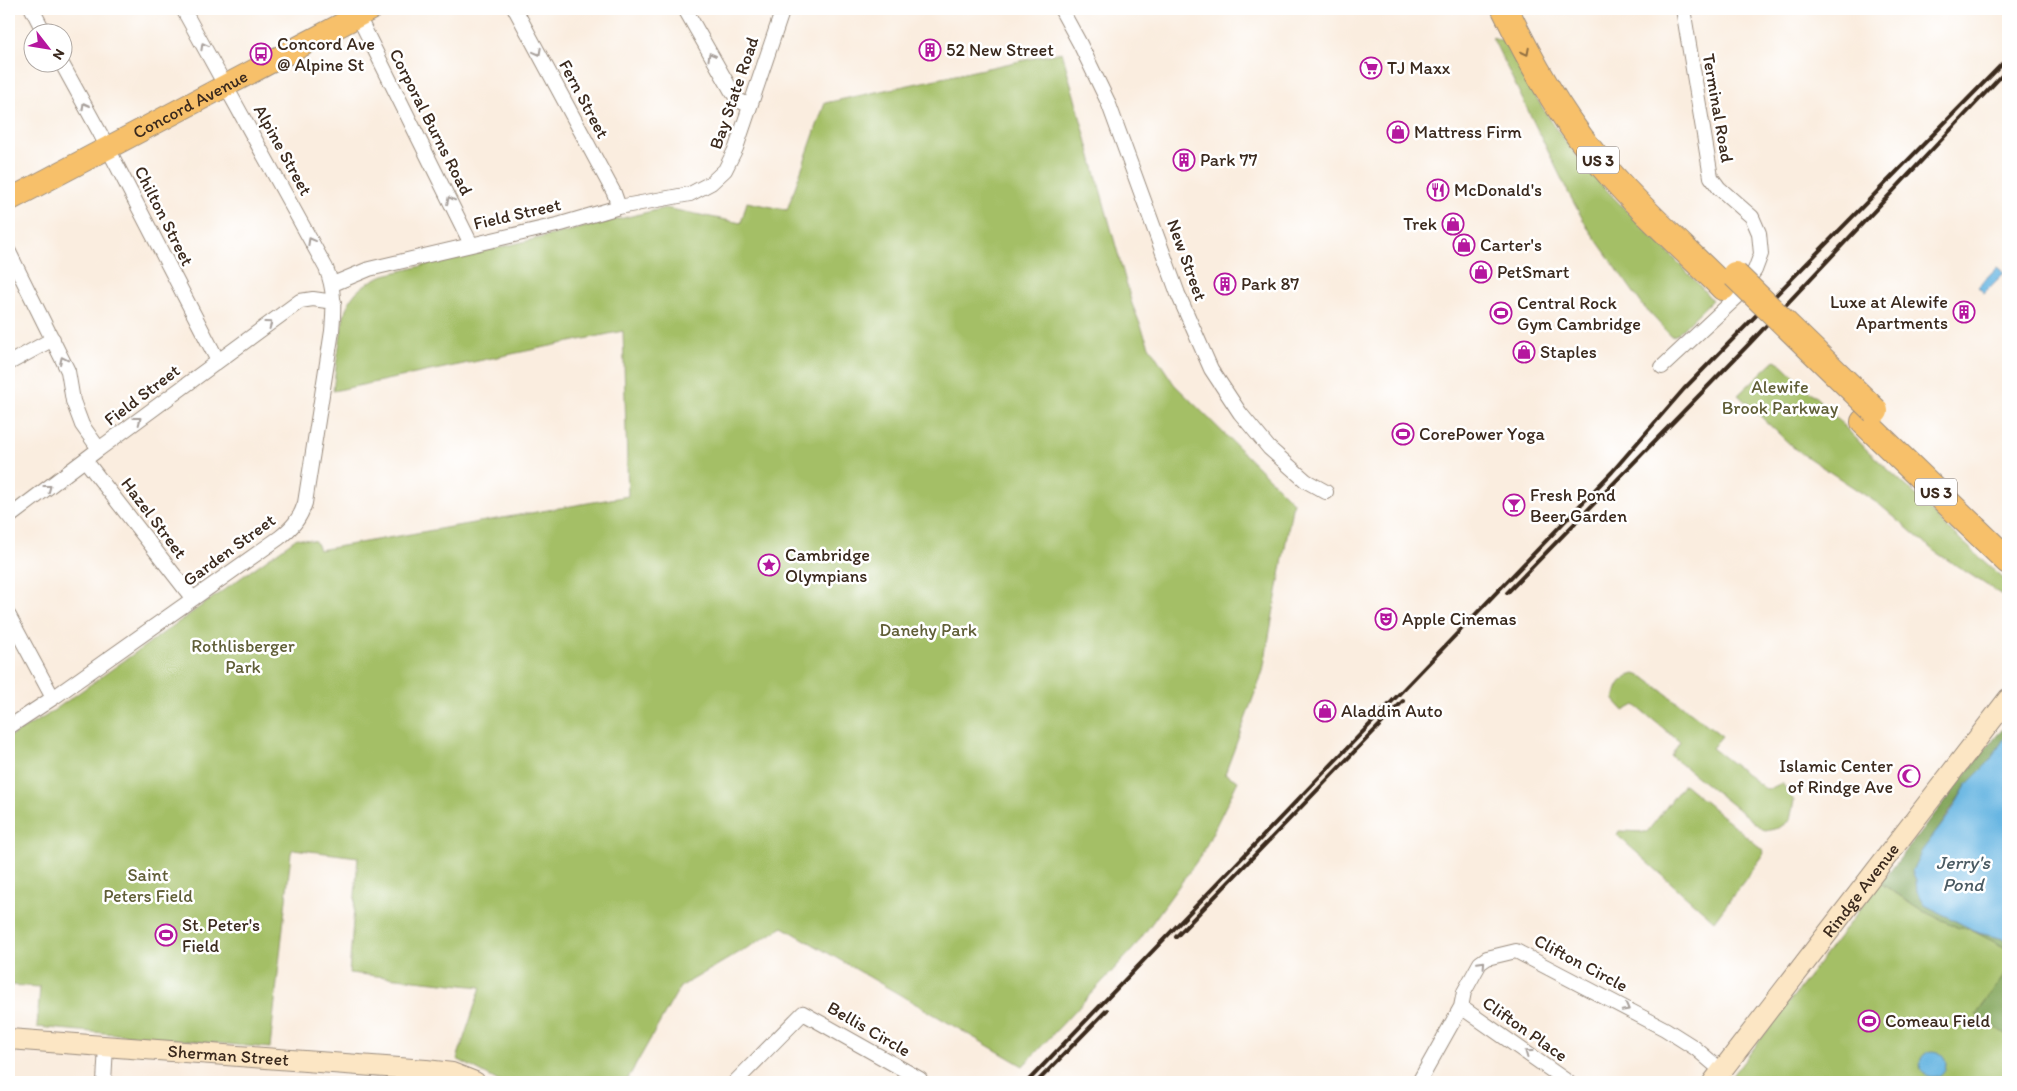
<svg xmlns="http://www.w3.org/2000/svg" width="2017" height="1091" font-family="Itim,sans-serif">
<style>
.green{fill:#a4bf66;stroke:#707442}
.forest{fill:#83a65b;stroke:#5f683c}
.water{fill:#68b6e2;stroke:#527080}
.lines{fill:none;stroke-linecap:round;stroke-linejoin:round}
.street-casing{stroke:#9a8c7e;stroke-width:16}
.secondary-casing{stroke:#9a8c7e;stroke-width:22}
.primary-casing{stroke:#9a8c7e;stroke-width:24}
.highway-casing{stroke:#9a8c7e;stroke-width:28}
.street{stroke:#fff;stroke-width:14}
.secondary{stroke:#fce6c4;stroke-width:20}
.primary{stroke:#f7c06b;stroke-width:22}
.highway{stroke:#f7c06b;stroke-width:26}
.rail{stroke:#3b2a1e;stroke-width:4}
.highway-bridge-casing{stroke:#9a8c7e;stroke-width:28;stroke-linecap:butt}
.highway-bridge{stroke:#f7c06b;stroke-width:26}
.oneway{stroke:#a79f9a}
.oneway2{stroke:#906e41}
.labels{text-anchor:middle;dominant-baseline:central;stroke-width:5;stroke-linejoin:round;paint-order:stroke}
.shield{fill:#fff;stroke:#766a62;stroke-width:1}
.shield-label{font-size:16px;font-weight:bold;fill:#3b2a1e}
.poi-label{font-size:18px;fill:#3b2a1e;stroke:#fff;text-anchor:start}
.street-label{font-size:18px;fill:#3b2a1e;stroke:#fff}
.park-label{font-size:18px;fill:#605e37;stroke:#fff}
.water-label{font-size:19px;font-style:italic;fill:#4b5b63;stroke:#fff}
</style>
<rect width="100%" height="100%" fill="#fff"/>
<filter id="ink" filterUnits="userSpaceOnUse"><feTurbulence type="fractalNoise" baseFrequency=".02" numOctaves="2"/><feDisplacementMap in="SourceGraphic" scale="10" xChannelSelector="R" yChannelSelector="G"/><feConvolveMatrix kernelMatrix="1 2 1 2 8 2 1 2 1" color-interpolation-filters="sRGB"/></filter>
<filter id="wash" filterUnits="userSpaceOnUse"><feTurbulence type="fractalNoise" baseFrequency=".0096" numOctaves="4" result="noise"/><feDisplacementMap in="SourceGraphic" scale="20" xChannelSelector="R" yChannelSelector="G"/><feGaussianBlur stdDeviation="1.12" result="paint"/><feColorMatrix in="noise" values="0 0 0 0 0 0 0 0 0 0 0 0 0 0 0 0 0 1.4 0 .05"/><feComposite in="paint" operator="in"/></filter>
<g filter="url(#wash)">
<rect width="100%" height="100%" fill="#faeddf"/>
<path class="green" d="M1492 37 1505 41C1531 91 1560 141 1599 182 1636 222 1677 258 1712 300L1676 335 1671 336 1644 307 1587 227 1569 194Z
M1062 52 1132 304 1149 346 1174 384 1293 502 1263 671 1225 774 1238 781 1202 854 1133 949 1023 1066 783 927 680 987 626 1082H500L457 1059 481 987 349 973 358 857 293 849 291 853 270 1048 37 1027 40 987 9 985V737L46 716 297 538 315 541 319 550 628 496 623 331 333 391C335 374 337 358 340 341 344 306 349 289 384 275L665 208 741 223 747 202 787 210 825 103Z
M1775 360 1783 365 1822 403 1867 450 1917 496 1939 520 2008 583V599L1934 551 1880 505 1795 449 1738 395Z
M1635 674 1644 677 1722 736 1712 748 1767 790 1782 783 1794 801 1790 820 1779 828 1765 831 1671 756 1680 742 1635 705 1624 711 1614 700C1617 685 1620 678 1635 674Z
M1684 784 1763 850 1762 857 1714 921 1617 835 1619 831 1647 832Z
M1880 883 1923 911 1959 928 1969 929 2008 949V970L1977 1014 2008 1036V1082H1728Z"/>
<path class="forest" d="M2008 723V737L2004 740 1988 763 1967 784 1912 871 1916 880 1917 892 1925 905 1979 933 2008 940V949L1969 929 1959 928 1923 911 1881 883 1986 748Z
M2008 970V1036L1976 1015Z"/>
<path class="water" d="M1997 267 2004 273 1984 293 1978 287Z
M2008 737V940L1979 933 1925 905 1917 892 1916 880 1912 871 1921 852 1949 815 1967 784 1988 763 2004 739Z
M1920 1064a13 13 0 1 1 26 0a13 13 0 1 1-26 0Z"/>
</g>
<g filter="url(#ink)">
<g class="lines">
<g class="street-casing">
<path id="street" d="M32 9 44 32
M515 9 614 193 619 207
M685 9 731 90 738 100 750 106
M1061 9 1080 44 1108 102 1178 294 1211 369 1240 413 1269 448 1306 481 1326 492
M358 16 471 244
M61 62 100 133 218 361
M9 252 68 371 73 401 82 425 99 449 9 517
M333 284 369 269 561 224 619 207 690 194 711 183 725 170 736 148 783 9
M9 363 53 339
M1662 367 1736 298 1755 270 1761 254 1759 233 1752 217 1719 188 1711 177 1683 9
M99 449 300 301 313 299 334 302
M85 460 193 599
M9 616 53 698
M9 727 53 698 279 538C292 528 300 519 305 503L332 331C334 308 335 290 326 268L183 9
M1461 1007 1568 1082
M104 1082 106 1046
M735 1082 803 1013 920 1079 918 1082
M1419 1082 1461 1007 1464 992 1480 963 1487 958 1516 951 1665 1029 1695 1048 1722 1071"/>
</g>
<g class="secondary-casing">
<g id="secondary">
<path id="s1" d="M9 1039 426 1070 452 1073 475 1082"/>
<path id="s2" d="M1713 1082 2008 699"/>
</g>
</g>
<g class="primary-casing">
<g id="primary">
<path id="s3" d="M9 200 371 9"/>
</g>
</g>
<g class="highway-casing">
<path id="highway" d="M1505 9C1530 60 1557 110 1593 154 1632 202 1679 243 1723 287
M1864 422 2008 561"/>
</g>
<use href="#street" class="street"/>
<use href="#secondary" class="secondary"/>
<use href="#primary" class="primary"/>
<use href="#highway" class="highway"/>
<path class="rail" d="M1507 593 1750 343 2008 69
M1176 937 1403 701
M1027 1082 1612 472 1684 389 2008 58
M1037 1082 1107 1010"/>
<g class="highway-bridge-casing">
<path id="highway-bridge" d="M1735 275 1875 411"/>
</g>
<use href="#highway-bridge" class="highway-bridge"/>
</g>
<defs><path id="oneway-chevron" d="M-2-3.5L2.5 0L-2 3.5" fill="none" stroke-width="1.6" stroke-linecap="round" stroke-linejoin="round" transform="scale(1.25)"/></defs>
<g class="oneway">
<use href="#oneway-chevron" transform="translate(204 46) rotate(-119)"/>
<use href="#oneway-chevron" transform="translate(538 52) rotate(62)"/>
<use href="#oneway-chevron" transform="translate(711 56) rotate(-120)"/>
<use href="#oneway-chevron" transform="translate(85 106) rotate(-119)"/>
<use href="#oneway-chevron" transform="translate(450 200) rotate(-116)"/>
<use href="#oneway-chevron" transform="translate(311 241) rotate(-119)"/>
<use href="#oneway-chevron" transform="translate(269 324) rotate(-36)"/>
<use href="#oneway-chevron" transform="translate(63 360) rotate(-115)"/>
<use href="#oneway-chevron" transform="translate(138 420) rotate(-37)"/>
<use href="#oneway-chevron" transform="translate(48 488) rotate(-37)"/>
<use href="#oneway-chevron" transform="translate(1482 964) rotate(-47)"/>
<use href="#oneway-chevron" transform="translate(1626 1008) rotate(28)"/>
<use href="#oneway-chevron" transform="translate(1528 1053) rotate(-144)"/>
</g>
<use class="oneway2" href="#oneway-chevron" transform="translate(1526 52) rotate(63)"/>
</g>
<defs>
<g id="building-ring" transform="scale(1.125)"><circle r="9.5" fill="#fff" stroke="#b5179e" stroke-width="1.5"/><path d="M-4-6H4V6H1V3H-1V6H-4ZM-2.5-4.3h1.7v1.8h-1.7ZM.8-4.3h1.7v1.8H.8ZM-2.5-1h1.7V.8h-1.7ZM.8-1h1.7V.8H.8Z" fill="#b5179e"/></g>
<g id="bus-ring" transform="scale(1.125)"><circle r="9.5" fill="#fff" stroke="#b5179e" stroke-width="1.5"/><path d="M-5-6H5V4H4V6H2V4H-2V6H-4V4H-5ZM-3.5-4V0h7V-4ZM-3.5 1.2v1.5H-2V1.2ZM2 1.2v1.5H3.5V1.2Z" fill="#b5179e"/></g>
<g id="supermarket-ring" transform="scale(1.125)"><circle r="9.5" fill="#fff" stroke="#b5179e" stroke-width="1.5"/><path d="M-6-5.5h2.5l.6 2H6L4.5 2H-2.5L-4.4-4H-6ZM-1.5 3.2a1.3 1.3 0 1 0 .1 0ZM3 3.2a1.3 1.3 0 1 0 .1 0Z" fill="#b5179e"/></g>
<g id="shop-ring" transform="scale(1.125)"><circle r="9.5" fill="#fff" stroke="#b5179e" stroke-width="1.5"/><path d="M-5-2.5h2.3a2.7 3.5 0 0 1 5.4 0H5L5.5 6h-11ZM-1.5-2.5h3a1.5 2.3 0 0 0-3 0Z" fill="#b5179e"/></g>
<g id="restaurant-ring" transform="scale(1.125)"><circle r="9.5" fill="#fff" stroke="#b5179e" stroke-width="1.5"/><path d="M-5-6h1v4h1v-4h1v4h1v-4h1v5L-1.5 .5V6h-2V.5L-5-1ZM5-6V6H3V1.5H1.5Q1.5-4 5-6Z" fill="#b5179e"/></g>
<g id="stadium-ring" transform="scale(1.125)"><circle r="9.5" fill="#fff" stroke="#b5179e" stroke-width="1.5"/><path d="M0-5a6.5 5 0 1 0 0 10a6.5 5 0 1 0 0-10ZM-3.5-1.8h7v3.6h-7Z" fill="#b5179e"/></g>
<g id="bar-ring" transform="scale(1.125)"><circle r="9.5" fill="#fff" stroke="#b5179e" stroke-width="1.5"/><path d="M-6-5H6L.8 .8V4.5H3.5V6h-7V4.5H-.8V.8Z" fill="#b5179e"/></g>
<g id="sight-ring" transform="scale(1.125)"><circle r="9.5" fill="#fff" stroke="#b5179e" stroke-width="1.5"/><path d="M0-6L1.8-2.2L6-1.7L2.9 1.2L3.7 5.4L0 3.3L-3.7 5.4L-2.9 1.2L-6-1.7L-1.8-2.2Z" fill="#b5179e"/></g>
<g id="theatre-ring" transform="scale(1.125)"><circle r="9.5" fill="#fff" stroke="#b5179e" stroke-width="1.5"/><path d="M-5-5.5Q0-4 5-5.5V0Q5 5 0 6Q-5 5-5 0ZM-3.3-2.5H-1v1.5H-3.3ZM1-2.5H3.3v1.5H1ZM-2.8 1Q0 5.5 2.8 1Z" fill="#b5179e"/></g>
<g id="mosque-ring" transform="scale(1.125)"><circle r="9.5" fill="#fff" stroke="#b5179e" stroke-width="1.5"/><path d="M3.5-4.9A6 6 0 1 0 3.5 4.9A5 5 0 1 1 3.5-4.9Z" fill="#b5179e"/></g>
</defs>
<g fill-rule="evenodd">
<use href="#building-ring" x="930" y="50"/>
<use href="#bus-ring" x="261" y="54"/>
<use href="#supermarket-ring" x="1371" y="68"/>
<use href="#shop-ring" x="1398" y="132"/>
<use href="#building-ring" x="1184" y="160"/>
<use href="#restaurant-ring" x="1438" y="190"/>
<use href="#shop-ring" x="1453" y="224"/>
<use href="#shop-ring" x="1464" y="245"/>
<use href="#shop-ring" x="1481" y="272"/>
<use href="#building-ring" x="1225" y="284"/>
<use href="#building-ring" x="1964" y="312"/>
<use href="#stadium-ring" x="1501" y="313"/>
<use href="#shop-ring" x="1524" y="352"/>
<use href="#stadium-ring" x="1403" y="434"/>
<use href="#bar-ring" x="1514" y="505"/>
<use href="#sight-ring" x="769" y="565"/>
<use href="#theatre-ring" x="1386" y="619"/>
<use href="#shop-ring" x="1325" y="711"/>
<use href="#mosque-ring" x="1909" y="776"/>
<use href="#stadium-ring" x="166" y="935"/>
<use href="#stadium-ring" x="1869" y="1021"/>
</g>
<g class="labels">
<g class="shield">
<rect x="1577" y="146.5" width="42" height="27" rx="4"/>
<rect x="1915" y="478.5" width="42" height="27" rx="4"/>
</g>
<g class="shield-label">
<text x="1598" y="160">US 3</text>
<text x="1936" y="492">US 3</text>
</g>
<g class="poi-label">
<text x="277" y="44">Concord Ave<tspan x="277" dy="21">@ Alpine St</tspan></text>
<text x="946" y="50">52 New Street</text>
<text x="1387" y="68">TJ Maxx</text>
<text x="1414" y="132">Mattress Firm</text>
<text x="1200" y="160">Park 77</text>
<text x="1454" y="190">McDonald's</text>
<text x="1437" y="224" text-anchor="end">Trek</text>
<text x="1480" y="245">Carter's</text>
<text x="1497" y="272">PetSmart</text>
<text x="1241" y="284">Park 87</text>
<text x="1948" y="302" text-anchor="end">Luxe at Alewife<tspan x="1948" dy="21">Apartments</tspan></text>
<text x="1517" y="303">Central Rock<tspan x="1517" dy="21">Gym Cambridge</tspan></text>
<text x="1540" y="352">Staples</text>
<text x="1419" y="434">CorePower Yoga</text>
<text x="1530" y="495">Fresh Pond<tspan x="1530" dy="21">Beer Garden</tspan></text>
<text x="785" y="555">Cambridge<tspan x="785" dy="21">Olympians</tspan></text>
<text x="1402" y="619">Apple Cinemas</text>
<text x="1341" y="711">Aladdin Auto</text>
<text x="1893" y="766" text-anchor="end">Islamic Center<tspan x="1893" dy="21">of Rindge Ave</tspan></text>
<text x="182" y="925">St. Peter's<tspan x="182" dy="21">Field</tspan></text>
<text x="1885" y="1021">Comeau Field</text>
</g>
<g class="street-label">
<text transform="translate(734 93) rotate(-71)">Bay State Road</text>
<text transform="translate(584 99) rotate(62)">Fern Street</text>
<text stroke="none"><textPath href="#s3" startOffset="205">Concord Avenue</textPath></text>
<text transform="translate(1718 108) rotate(80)">Terminal Road</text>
<text transform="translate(431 122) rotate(63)">Corporal Burns Road</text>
<text transform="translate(283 150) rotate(61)">Alpine Street</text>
<text transform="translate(517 214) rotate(-13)">Field Street</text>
<text transform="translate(164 216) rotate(63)">Chilton Street</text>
<text transform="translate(1187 260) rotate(70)">New Street</text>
<text transform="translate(142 395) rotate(-37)">Field Street</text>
<text transform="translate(154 518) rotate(53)">Hazel Street</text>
<text transform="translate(229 550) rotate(-36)">Garden Street</text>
<text stroke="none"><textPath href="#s2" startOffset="242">Rindge Avenue</textPath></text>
<text transform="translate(1581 963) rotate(28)">Clifton Circle</text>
<text transform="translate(869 1029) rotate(30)">Bellis Circle</text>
<text transform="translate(1525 1029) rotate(35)">Clifton Place</text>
<text stroke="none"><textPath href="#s1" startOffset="220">Sherman Street</textPath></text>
</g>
<g class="park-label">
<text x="1780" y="387">Alewife<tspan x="1780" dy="21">Brook Parkway</tspan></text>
<text x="928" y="630">Danehy Park</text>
<text x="243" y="646">Rothlisberger<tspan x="243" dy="21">Park</tspan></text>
<text x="148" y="875">Saint<tspan x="148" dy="21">Peters Field</tspan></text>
</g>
<g class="water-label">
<text x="1963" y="862">Jerry's<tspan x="1963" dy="22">Pond</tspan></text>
</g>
</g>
<rect width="2017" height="1091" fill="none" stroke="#fff" stroke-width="30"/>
<g transform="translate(48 48) rotate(121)"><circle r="24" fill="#ffffff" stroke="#b1aaa5"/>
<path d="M0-4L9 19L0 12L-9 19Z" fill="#b5179e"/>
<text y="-8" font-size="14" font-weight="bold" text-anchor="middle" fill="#3b2a1e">N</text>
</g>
</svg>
